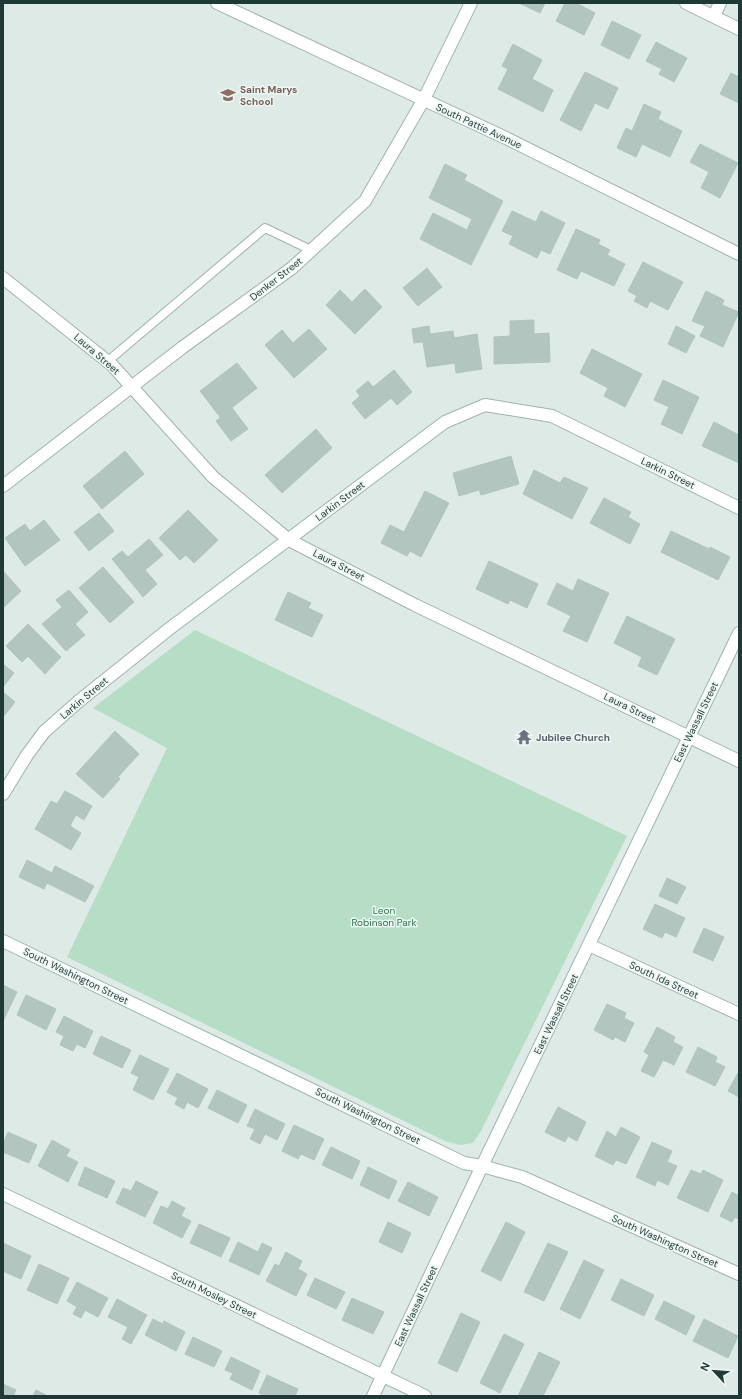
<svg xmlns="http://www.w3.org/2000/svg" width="742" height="1399" font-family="'DM Sans',sans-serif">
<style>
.green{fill:#b6ddc5}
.building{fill:#b3c5bf;stroke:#b0c4be}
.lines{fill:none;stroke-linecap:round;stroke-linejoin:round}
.lane-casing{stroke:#a1b2ae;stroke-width:10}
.street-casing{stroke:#a1b2ae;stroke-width:14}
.secondary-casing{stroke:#9db6b0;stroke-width:14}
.lane{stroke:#fff;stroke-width:8}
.street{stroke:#fff;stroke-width:12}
.secondary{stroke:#fff;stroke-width:12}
.labels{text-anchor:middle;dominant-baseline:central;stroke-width:3;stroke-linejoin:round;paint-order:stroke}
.education-label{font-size:10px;font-weight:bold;fill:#785e54;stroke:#eef7f4;text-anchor:start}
.street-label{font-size:10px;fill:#1f3a36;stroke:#eef7f4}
.worship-label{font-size:10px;font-weight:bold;fill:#5b616d;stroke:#eef7f4;text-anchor:start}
.park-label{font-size:10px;fill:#28724d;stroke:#eef7f4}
</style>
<rect width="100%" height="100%" fill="#deeae6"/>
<path class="green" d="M195 630 627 836 481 1131 473 1143 460 1145 445 1141 67 957 167 748 93 708Z"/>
<path class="building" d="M519 3H545L540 13Z
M565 3H576L595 13 584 35 556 21Z
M612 21 641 35 629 59 601 45Z
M656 42 687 58 674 82 659 74 662 69 646 61Z
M513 44 542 60 532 79 553 90 543 112 498 89 508 69 502 66Z
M585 72 618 88 608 109 595 103 581 131 560 120Z
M731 73 739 77V103L720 94Z
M644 104 661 112 658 119 682 131 670 157 642 144 636 157 617 148 626 128 632 131Z
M700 144 738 163 720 198 701 188 709 172 690 162Z
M445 164 467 175 464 180 503 201 471 265 420 239 433 213 467 230 472 219 429 198Z
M512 211 536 222 541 211 565 223 550 254 541 250 537 258 509 244 513 236 502 231Z
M576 229 600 240 598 244 610 250 607 255 625 264 614 286 581 271 577 279 557 270Z
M643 262 683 282 668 310 650 301 647 308 634 301 637 296 628 291Z
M427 268 442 287 418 306 403 288Z
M365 289 382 307 355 334 326 305 340 290 352 302Z
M706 291 724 300 722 305 739 312 723 347 700 336 705 326 692 321Z
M534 320V334L549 333 550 362 494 364V337L510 336V321Z
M429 326 430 334 453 331 454 338 477 334 482 369 456 373 455 363 427 367 423 342 414 343 412 329Z
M676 326 695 336 686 353 668 344Z
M309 329 327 349 294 378 265 345 282 330 293 343Z
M592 349 642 374 625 407 604 396 608 388 580 373Z
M237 363 257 388 220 417 200 391Z
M394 370 412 392 397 405 391 398 365 419 352 403 360 396 356 391 368 381 373 387Z
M663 380 699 397 682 434 661 424 669 407 654 400Z
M232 408 248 429 231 441 216 421Z
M714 422 739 435V463L702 446Z
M316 429 332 448 282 493 265 475Z
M125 451 144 474 102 509 83 486Z
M511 456 519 484 481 495 479 490 459 496 453 473Z
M534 470 560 483 564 477 588 488 572 519 523 494Z
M425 491 449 503 421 557 410 551 407 556 381 543 390 525 404 532Z
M604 498 631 512 628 517 640 524 630 544 590 523Z
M188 510 218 540 194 563 186 555 180 560 159 538Z
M99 513 114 531 89 551 74 532Z
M44 520 60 540 25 566 5 538 25 524 30 531Z
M671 531 709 549 710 547 730 557 718 580 661 552Z
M149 539 163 555 145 570 157 584 143 597 112 559 122 551 128 557Z
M489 561 538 584 527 608 510 600 508 604 476 589Z
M103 567 134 602 110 623 79 588Z
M3 571 21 591 3 608Z
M578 579 609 593 587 642 563 631 571 616 547 604 557 583 573 591Z
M69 590 88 612 75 624 85 635 66 651 42 624 62 607 56 600Z
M288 592 311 603 308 608 323 615 312 637 275 620Z
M627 616 675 639 657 675 638 666 642 657 614 643Z
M28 624 61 657 45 674 28 656 22 662 6 646Z
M3 664 14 673 3 687Z
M3 692 15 702 4 716H3Z
M115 731 139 754 118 777 120 779 103 798 76 774Z
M65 791 92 806 84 820 76 815 70 826 81 833 71 850 35 829 51 801 57 804Z
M27 860 52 873 55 866 94 886 85 902 47 883 44 889 19 877Z
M667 878 686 887 677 904 659 896Z
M655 904 685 918 676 937 665 932 662 938 643 929Z
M704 928 724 937 713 961 693 952Z
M3 985 17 992 3 1021Z
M26 995 56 1009 46 1030 17 1015Z
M607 1004 626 1013 624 1018 634 1023 625 1042 615 1037 613 1040 594 1030Z
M64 1016 93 1031 85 1048 77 1044 73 1051 60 1045 64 1036 56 1032Z
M657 1027 675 1037 673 1042 683 1047 674 1065 663 1060 654 1077 641 1071 649 1055 644 1052Z
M101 1036 131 1050 122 1068 93 1054Z
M698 1047 717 1057 715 1062 725 1067 715 1086 686 1072Z
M140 1055 169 1069 153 1100 133 1090 139 1077 131 1073Z
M739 1071V1097L728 1091Z
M177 1073 208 1089 198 1108 187 1102 184 1109 175 1104 178 1098 167 1092Z
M217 1090 247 1105 238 1123 208 1108Z
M558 1107 586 1122 577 1141 568 1136 565 1142 545 1132Z
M255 1109 285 1124 277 1140 265 1134 260 1144 250 1139 255 1129 247 1126Z
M294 1125 324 1139 314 1160 301 1154 298 1159 282 1151Z
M621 1127 640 1137 626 1164 616 1160 613 1165 595 1156 607 1131 616 1137Z
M8 1132 37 1145 29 1163 3 1152V1144Z
M52 1140 70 1150 66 1156 78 1162 68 1182 38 1166Z
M652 1142 672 1151 667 1162 677 1166 668 1185 657 1180 655 1186 636 1177Z
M331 1147 360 1161 352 1179 322 1165Z
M85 1167 115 1181 107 1198 78 1185Z
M368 1167 397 1181 389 1199 360 1185Z
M691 1170 701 1174 703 1170 723 1180 708 1212 677 1198Z
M136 1181 158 1192 145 1217 116 1203 123 1188 131 1191Z
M408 1182 438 1197 429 1216 398 1201Z
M732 1192 739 1196V1219L735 1217 732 1222 720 1216Z
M172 1201 185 1208 181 1216 191 1221 182 1238 153 1223 161 1206 168 1209Z
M388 1222 411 1233 402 1253 379 1242Z
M506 1222 525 1232 501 1281 481 1271Z
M199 1224 230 1238 221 1257 190 1243Z
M238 1242 258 1252 262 1243 272 1248 259 1275 229 1261Z
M3 1243 31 1256 21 1279 3 1271Z
M548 1243 568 1252 544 1301 524 1292Z
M286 1252 302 1261 298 1269 307 1274 296 1296 266 1281 275 1264 279 1266Z
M584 1260 604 1270 580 1319 560 1309Z
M39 1264 69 1278 57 1304 27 1290Z
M315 1278 345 1292 336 1309 307 1295Z
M621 1279 654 1295 644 1316 611 1300Z
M77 1282 108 1298 98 1317 85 1310 81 1318 73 1314 77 1307 67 1301Z
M352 1298 384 1312 373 1334 342 1320Z
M117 1299 147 1315 131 1344 122 1339 128 1327 108 1317Z
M664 1301 695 1316 686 1335 655 1319Z
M461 1313 480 1322 457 1372 438 1363Z
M153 1319 163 1324 164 1321 185 1332 176 1351 145 1335Z
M704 1319 738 1336 728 1358 693 1341Z
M504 1334 524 1344 500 1393 480 1383Z
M193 1337 222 1351 214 1367 185 1354Z
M539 1352 560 1362 543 1396H518Z
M231 1357 260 1371 252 1390 230 1379 233 1373 225 1370Z
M267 1375 298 1389 295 1396H264L259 1393Z
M3 1384 16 1390 13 1396H3Z
M36 1390 48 1396H33Z"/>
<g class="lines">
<g class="lane-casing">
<path id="lane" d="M108 361 265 228 311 250"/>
</g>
<g class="street-casing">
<path id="street" d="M217 3 508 139 739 254
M686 3 739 29
M714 16 720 3
M3 278 112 365 213 477 289 540 415 605 739 761
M3 486 183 347 292 268 365 201 424 99 471 3
M3 794 27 755 44 732 79 701 169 629 445 422 485 405 552 416 739 508
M589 945 739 1014
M3 1194 425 1396
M373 1396 482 1166 522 1177 739 1274"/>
</g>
<g class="secondary-casing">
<path id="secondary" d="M3 941 464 1163 482 1166 739 633"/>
</g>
<use href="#lane" class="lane"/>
<use href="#street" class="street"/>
<use href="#secondary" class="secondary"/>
</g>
<defs>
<g id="school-bare" transform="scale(1.2)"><path d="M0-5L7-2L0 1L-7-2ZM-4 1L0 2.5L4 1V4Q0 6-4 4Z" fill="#8d6e63" stroke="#eef7f4" stroke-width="2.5" paint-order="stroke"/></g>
<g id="temple-bare" transform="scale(1.2)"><path d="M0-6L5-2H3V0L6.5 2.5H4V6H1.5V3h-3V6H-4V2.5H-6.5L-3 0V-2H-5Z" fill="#6b7280" stroke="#eef7f4" stroke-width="2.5" paint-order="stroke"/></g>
</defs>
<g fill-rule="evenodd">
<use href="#school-bare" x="228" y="95"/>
<use href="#temple-bare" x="524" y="737"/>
</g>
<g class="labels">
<g class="education-label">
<text x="240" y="89">Saint Marys<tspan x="240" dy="12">School</tspan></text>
</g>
<g class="street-label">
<text transform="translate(479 126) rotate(25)">South Pattie Avenue</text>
<text transform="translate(276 279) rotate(-38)">Denker Street</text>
<text transform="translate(97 354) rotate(41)">Laura Street</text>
<text transform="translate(668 473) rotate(26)">Larkin Street</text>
<text transform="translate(340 501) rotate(-37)">Larkin Street</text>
<text transform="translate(339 565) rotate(27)">Laura Street</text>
<text transform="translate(84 698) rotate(-40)">Larkin Street</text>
<text transform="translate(630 708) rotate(26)">Laura Street</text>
<text transform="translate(696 722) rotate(-64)">East Wassall Street</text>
<text transform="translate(76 976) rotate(26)">South Washington Street</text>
<text transform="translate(664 980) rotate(25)">South Ida Street</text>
<text transform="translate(556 1014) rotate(-64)">East Wassall Street</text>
<text transform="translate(368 1116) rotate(26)">South Washington Street</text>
<text transform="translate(665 1241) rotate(24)">South Washington Street</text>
<text transform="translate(214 1295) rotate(26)">South Mosley Street</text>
<text transform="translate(416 1306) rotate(-65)">East Wassall Street</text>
</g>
<g class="worship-label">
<text x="536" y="737">Jubilee Church</text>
</g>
<g class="park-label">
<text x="384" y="910">Leon<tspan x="384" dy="12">Robinson Park</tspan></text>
</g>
</g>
<rect width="742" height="1399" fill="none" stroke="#1f3a36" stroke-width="8"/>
<g transform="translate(714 1371) rotate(296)" stroke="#eef7f4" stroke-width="3" paint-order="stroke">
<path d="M0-3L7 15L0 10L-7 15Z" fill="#1f3a36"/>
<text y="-6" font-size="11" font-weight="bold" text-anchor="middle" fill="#1f3a36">N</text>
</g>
</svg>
